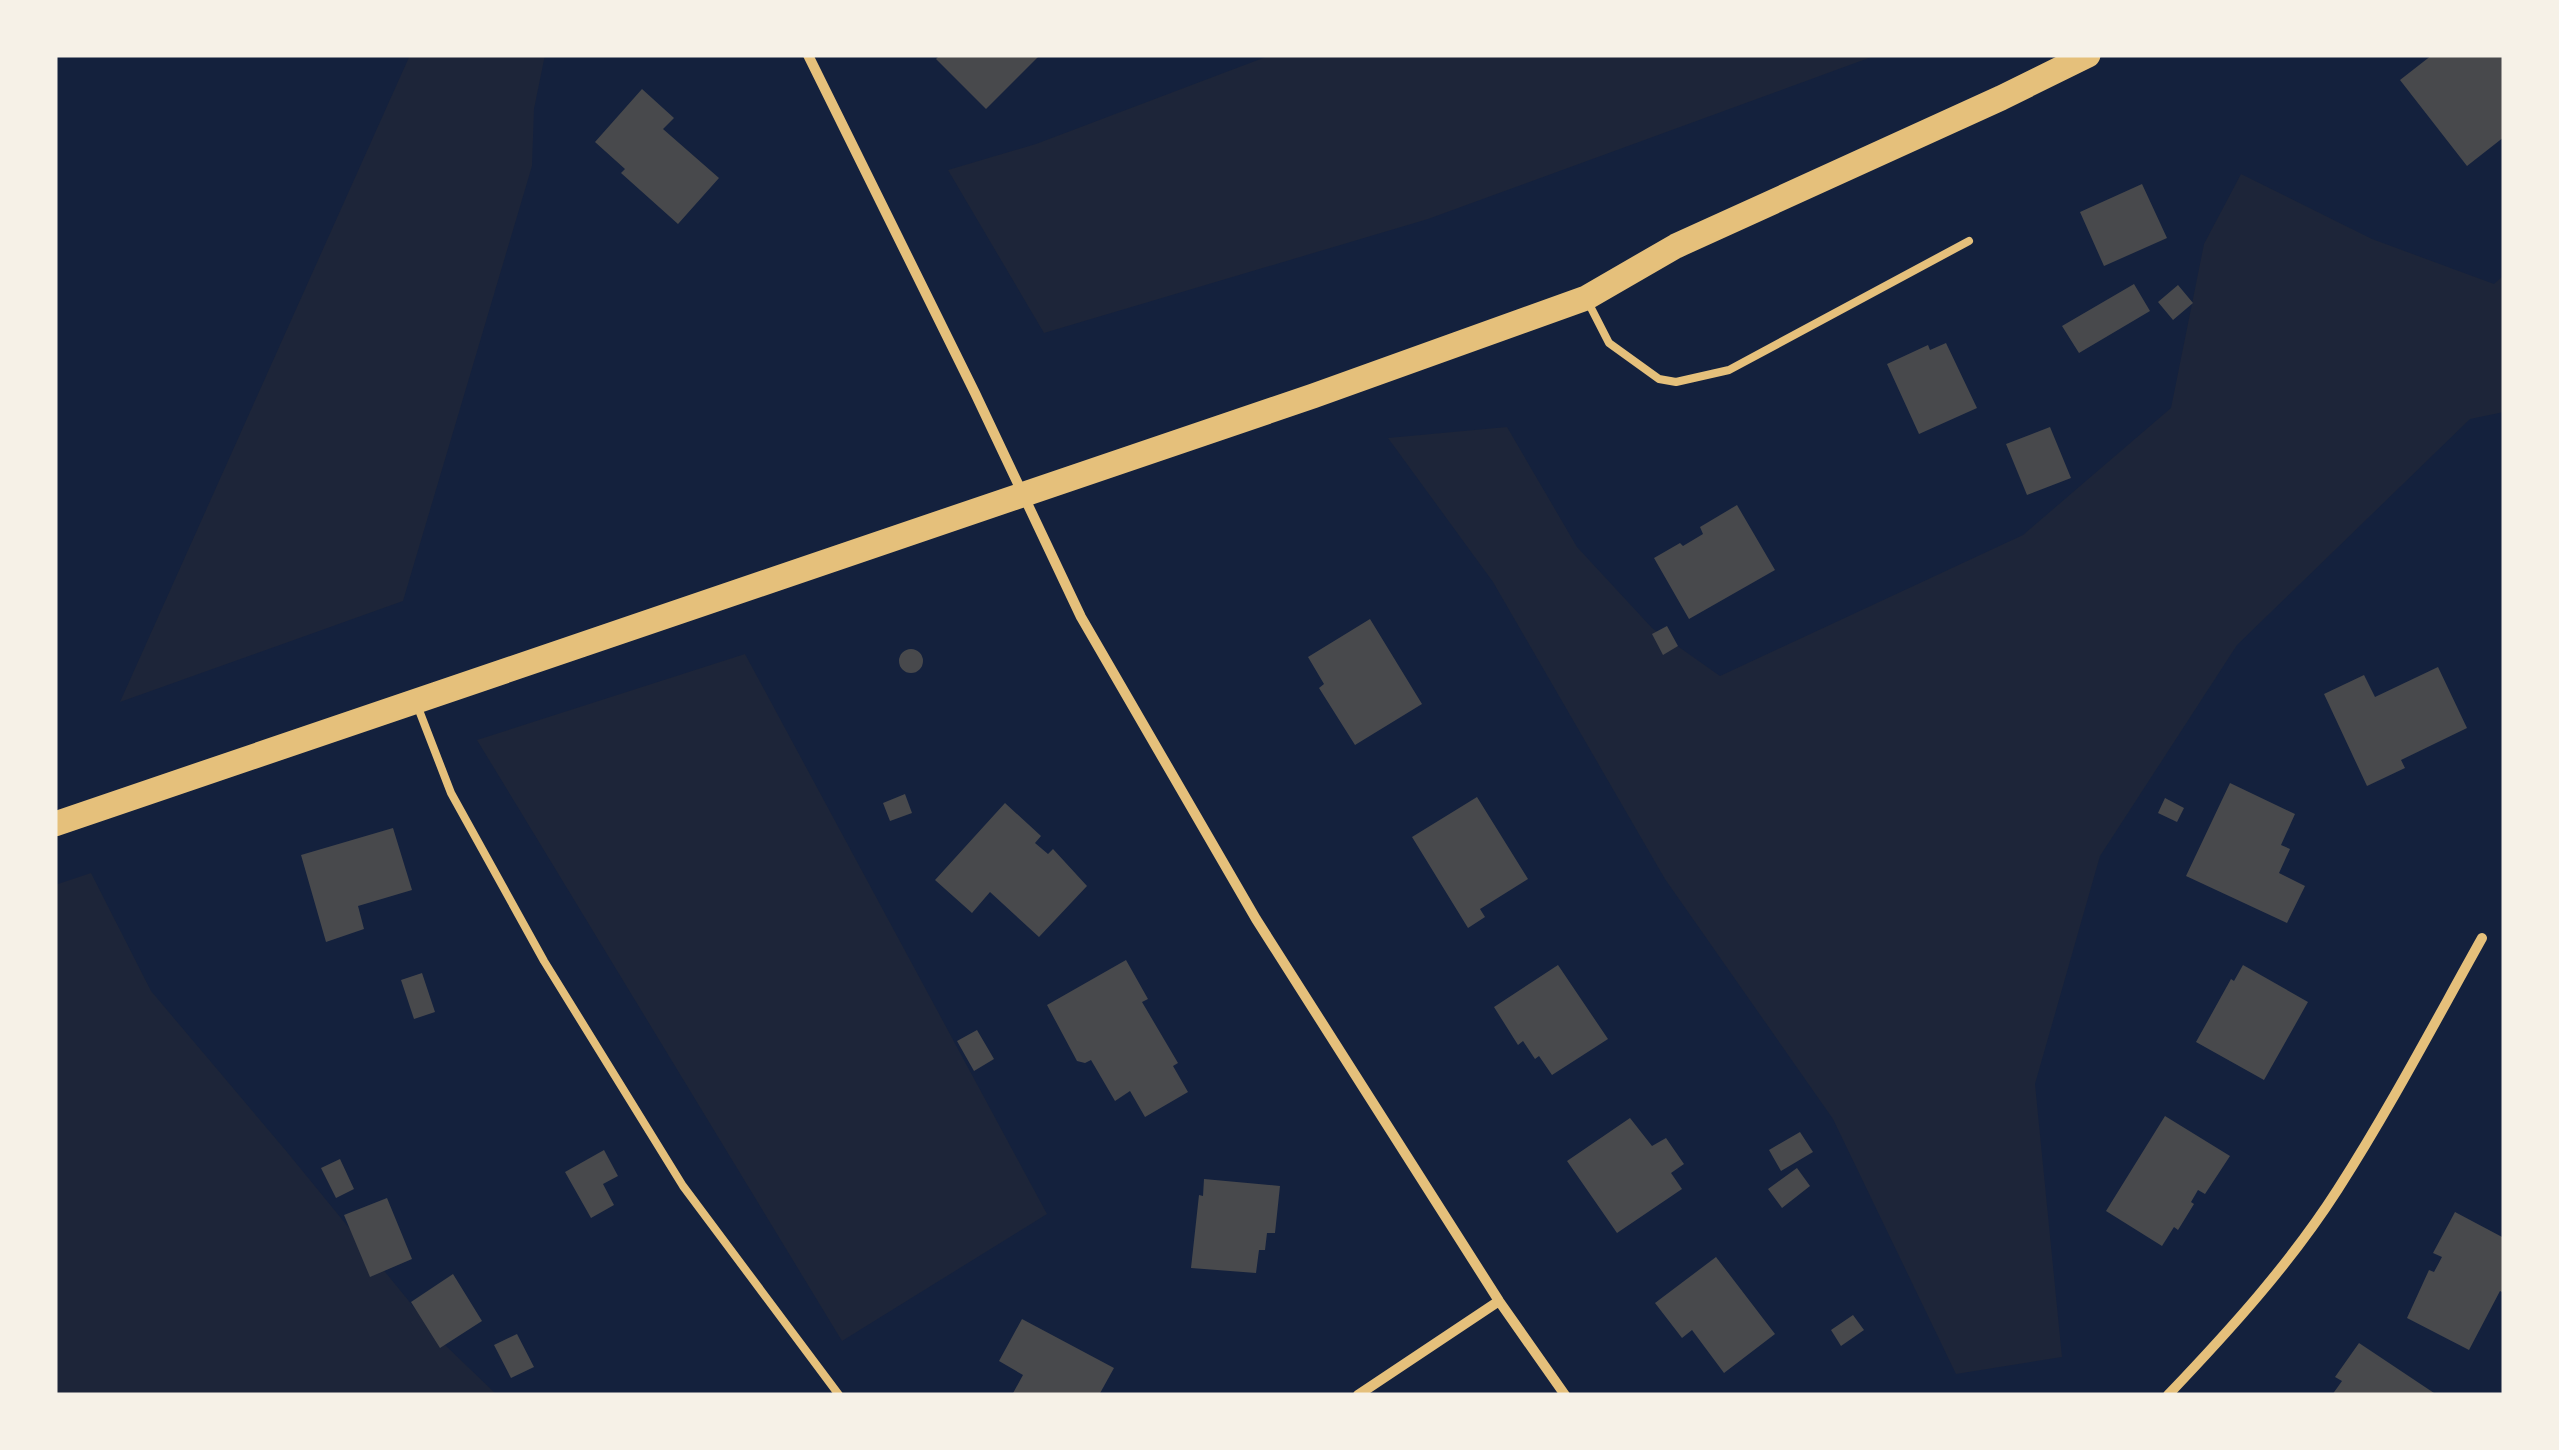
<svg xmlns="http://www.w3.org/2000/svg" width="2559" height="1450" font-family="Cabin,sans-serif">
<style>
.green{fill:#1d2539}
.building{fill:#48494c}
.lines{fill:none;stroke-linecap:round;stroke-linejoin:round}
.service{stroke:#e5c07b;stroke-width:8}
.minor{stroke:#e5c07b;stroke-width:10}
.primary{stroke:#e5c07b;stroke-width:25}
</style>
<rect width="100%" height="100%" fill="#14213d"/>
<path class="green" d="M410 55H545L534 109 532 166 403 601 120 702Z
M1271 55H1877L1428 219 1044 333 948 170 1036 144Z
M2241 174 2372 239 2494 284 2504 275V412L2470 419 2237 645 2100 856 2035 1084 2062 1357 1956 1374 1833 1119 1665 879 1493 582 1388 438 1507 427 1577 547 1652 628 1720 676 2023 535 2171 408 2204 244Z
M745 654 1047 1214 842 1341 477 740Z
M91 873 151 991 287 1152 444 1344 497 1395H55V885Z"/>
<path class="building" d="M940 55H1040L986 109 936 59Z
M2432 55H2504V137L2467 166 2400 80Z
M642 89 674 118 663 129 719 178 678 224 621 173 625 169 595 142Z
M2142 184 2167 238 2104 266 2080 212Z
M2134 284 2150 311 2079 353 2062 326Z
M2178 285 2193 303 2173 320 2158 302Z
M1946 343 1977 408 1919 434 1887 364 1928 345 1930 350Z
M2050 427 2071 478 2027 495 2006 444Z
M1737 505 1775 570 1689 619 1654 558 1680 543 1683 546 1703 534 1700 527Z
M1370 619 1422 704 1355 745 1319 688 1324 684 1308 657Z
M1667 626 1678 646 1663 655 1652 634Z
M899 661a12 12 0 1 1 24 0a12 12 0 1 1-24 0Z
M2438 667 2467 728 2401 760 2405 768 2367 786 2324 694 2364 675 2375 697Z
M2230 783 2295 814 2281 845 2290 849 2279 873 2305 886 2287 923 2186 876Z
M905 794 912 813 890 821 883 803Z
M1477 797 1528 879 1480 909 1485 917 1468 928 1412 837Z
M2165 798 2184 808 2177 822 2158 813Z
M1005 803 1041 836 1035 843 1048 854 1053 849 1087 886 1039 937 990 892 972 913 935 880Z
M393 828 412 890 358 906 364 929 326 942 301 855Z
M1126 960 1148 999 1142 1002 1178 1063 1173 1066 1188 1092 1145 1117 1130 1091 1115 1101 1091 1060 1085 1063 1077 1061 1047 1005Z
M1558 965 1608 1039 1552 1075 1539 1056 1535 1059 1523 1041 1518 1045 1494 1007Z
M2243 965 2308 1002 2264 1080 2196 1042 2231 979 2234 981Z
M422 973 435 1012 414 1019 401 980Z
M977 1030 994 1059 974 1071 957 1041Z
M2165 1116 2230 1156 2205 1194 2198 1190 2191 1202 2194 1204 2178 1230 2174 1227 2162 1246 2106 1211Z
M1630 1118 1652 1146 1666 1138 1684 1164 1671 1173 1682 1189 1617 1233 1567 1161Z
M1800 1132 1813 1152 1781 1171 1769 1150Z
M604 1150 618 1176 603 1184 614 1205 591 1218 565 1172Z
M340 1159 354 1189 336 1198 321 1168Z
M1797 1168 1810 1186 1782 1208 1768 1189Z
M1204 1179 1280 1186 1275 1233H1267L1265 1250H1259L1256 1273 1191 1268 1199 1195 1203 1196Z
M387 1198 412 1259 370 1277 344 1215Z
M2455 1212 2504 1238V1293L2500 1291 2469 1350 2407 1318 2429 1270 2434 1272 2442 1257 2433 1253Z
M1716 1257 1775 1334 1724 1373 1692 1330 1682 1338 1655 1303Z
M453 1274 482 1321 440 1348 411 1302Z
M1853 1315 1864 1330 1841 1346 1831 1330Z
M1022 1319 1114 1368 1099 1395H1012L1023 1375 999 1361Z
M517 1334 534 1367 511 1378 494 1345Z
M2359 1343 2437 1395H2332L2342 1381 2335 1377Z"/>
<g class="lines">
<path class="service" d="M1588 302 1609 343 1659 379 1676 382 1729 370 1969 241
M417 705 451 793 544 961 683 1186 839 1395"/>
<path class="minor" d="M808 55 975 393 1081 617 1256 919 1499 1301 1565 1395
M1358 1395 1499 1301
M2168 1395C2229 1331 2290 1264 2338 1189 2390 1108 2435 1022 2482 938"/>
<path class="primary" d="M55 824 1313 396 1586 298 1676 246 2001 98 2088 55"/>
</g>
<rect width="2559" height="1450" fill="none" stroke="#f6f1e7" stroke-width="115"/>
</svg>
